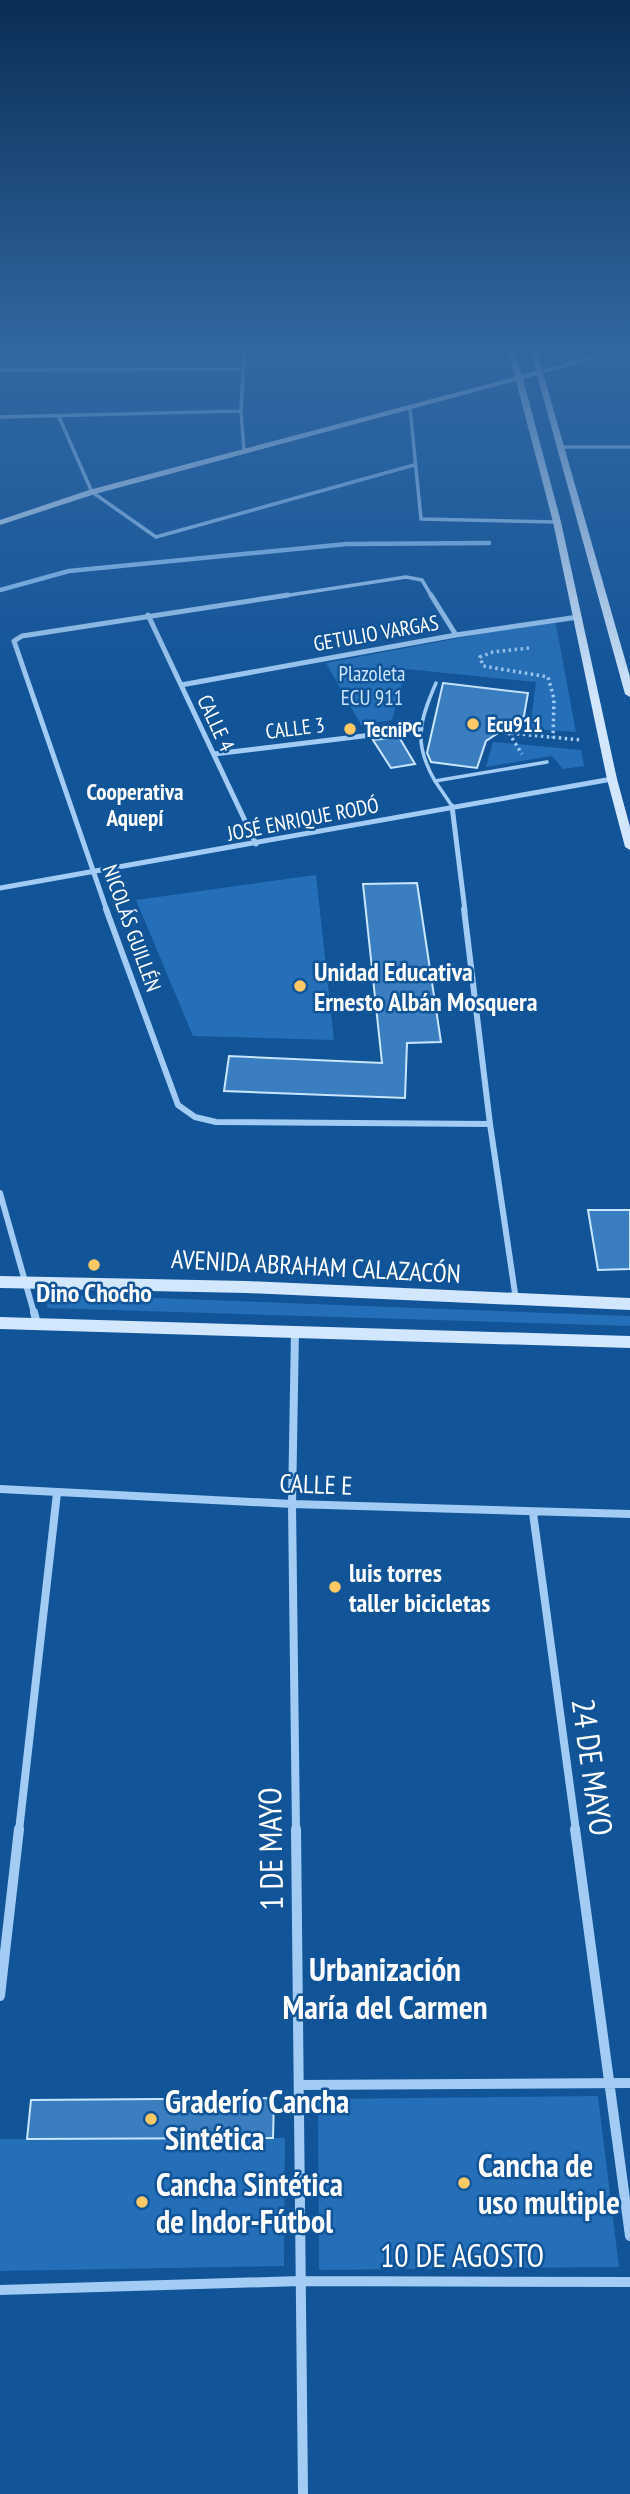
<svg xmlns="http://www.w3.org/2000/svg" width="630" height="2494" font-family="'PT Sans Narrow',sans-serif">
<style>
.green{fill:#246fb7}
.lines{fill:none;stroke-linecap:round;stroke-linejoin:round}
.stream{stroke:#94c8f7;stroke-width:4.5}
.building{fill:#3a7ec0;stroke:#cae5fe;stroke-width:2}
.path{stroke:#a2ccf4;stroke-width:3.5;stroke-dasharray:2.5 3.5;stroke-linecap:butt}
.lane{stroke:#a2ccf4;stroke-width:3.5}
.street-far4{stroke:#a2ccf4;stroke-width:3.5}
.street-far3{stroke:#a2ccf4;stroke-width:5}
.street-far2{stroke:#a2ccf4;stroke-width:6}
.street-far1{stroke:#a2ccf4;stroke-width:8}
.street{stroke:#a2ccf4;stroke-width:10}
.secondary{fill:#d2e7fd;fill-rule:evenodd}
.poi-dot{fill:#ffc965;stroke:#115498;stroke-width:2.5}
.labels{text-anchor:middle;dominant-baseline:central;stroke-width:5;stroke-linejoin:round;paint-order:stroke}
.far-street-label{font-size:21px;fill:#fff;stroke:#115498}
.far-park-label{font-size:21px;fill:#cae5fe;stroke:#115498}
.far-poi-label{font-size:21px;font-weight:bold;fill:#fff;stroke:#115498;text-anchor:start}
.far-neighbourhood-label{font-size:23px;font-weight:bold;fill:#fff;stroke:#115498}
.poi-label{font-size:26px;font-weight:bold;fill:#fff;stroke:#115498;text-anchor:start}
.street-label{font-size:26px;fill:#fff;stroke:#115498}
.near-street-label{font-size:32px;fill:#fff;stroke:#115498}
.near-poi-label{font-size:32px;font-weight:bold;fill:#fff;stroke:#115498;text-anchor:start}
.near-neighbourhood-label{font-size:33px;font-weight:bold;fill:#fff;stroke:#115498}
</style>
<rect width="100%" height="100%" fill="#115498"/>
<path class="green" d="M555 620 576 732 530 729 536 682 406 669 392 720 361 725 326 663Z
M493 742 581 750 584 766 563 769 552 756 486 767Z
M316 875 334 1040 193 1036 136 900Z
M49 1294 630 1316V1326L47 1308Z
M598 2096 619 2267 319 2270 318 2099Z
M285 2138 284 2266 0 2271V2139Z"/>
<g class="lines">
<path class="stream" d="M0 590 69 571 347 544 489 543"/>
</g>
<path class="building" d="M443 683 528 693 524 716 486 741 477 768 431 762 427 753Z
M399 737 415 764 391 768 373 740Z
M417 883 441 1042 407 1043 405 1098 224 1091 229 1056 382 1063 363 884Z
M588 1210H630V1269L598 1270Z
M274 2098 273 2138 27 2139 31 2100Z"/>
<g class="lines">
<path class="path" d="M529 648 493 652 480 657 483 666 548 677 554 699 553 738
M499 732 581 740
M509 733 522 754"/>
<path class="lane" d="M435 781C413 743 419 722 436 683
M452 806 435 781 547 762"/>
<path class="street-far4" d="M244 352 241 411 244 451
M0 370 244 369
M540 372 612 352
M410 408 421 519 557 522
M0 417 241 411
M59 417 92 492 156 537 414 465
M562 447H630
M277 597 406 577 422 580 432 597"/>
<path class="street-far3" d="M431 595 456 635
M148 615 256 844
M181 685 456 635 578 617
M214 754 421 729
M452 806 465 911
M0 888 612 779
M107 911 14 641 22 636 288 595"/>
<path class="street-far2" d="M106 909 178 1105 195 1117 216 1122 490 1124
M464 909 490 1124 516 1300
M0 1193 34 1313"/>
<path class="street-far1" d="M34 1312 37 1324
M295 1330 292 1504 296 1831
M0 1489 292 1504 630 1514
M533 1513 576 1831
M19 1831 57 1493"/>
<path class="street" d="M296 1829 303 2494
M575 1829 630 2236
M0 1996 19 1829
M299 2085 630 2083
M0 2290 300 2281 630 2282"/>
<path class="secondary" d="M509 352H515L522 375 536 371 531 352H537L630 677V697L625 694 537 375 523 379 561 522 617 779 630 827V850L625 847 607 779 553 522 516 381 95 494 0 525V520L89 490 515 377Z
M0 1276 247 1281 630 1298V1310L247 1293 0 1288Z
M0 1317 630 1336V1348L0 1329Z"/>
</g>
<linearGradient id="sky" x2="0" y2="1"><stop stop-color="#092e54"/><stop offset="0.5" stop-color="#3267a2"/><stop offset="1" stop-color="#3267a2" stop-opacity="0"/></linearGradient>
<rect width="630" height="701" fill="url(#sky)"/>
<g class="poi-dot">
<circle cx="473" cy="724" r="7"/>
<circle cx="350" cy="729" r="7"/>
<circle cx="300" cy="986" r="7"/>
<circle cx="94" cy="1265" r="7"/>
<circle cx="335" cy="1587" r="7"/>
<circle cx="151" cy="2119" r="7"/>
<circle cx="464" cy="2183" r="7"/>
<circle cx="142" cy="2202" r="7"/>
</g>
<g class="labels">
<g class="far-street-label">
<text transform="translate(376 633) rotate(-10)">GETULIO VARGAS</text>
<text transform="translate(216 723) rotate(65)">CALLE 4</text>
<text transform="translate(295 728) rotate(-7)">CALLE 3</text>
<text transform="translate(303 819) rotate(-11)">JOSÉ ENRIQUE RODÓ</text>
<text transform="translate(132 928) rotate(70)">NICOLÁS GUILLÉN</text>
</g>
<g class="far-park-label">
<text x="372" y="673">Plazoleta<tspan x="372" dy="24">ECU 911</tspan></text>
</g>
<g class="far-poi-label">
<text x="487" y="724">Ecu911</text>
<text x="364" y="729">TecniPC</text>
</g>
<g class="far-neighbourhood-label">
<text x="135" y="791">Cooperativa<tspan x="135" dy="26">Aquepí</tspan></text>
</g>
<g class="poi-label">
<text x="314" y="971">Unidad Educativa<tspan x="314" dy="30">Ernesto Albán Mosquera</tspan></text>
<text x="94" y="1292" text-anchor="middle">Dino Chocho</text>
<text x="349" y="1572">luis torres<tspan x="349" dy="30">taller bicicletas</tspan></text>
</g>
<g class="street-label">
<text transform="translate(316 1266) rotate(3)">AVENIDA ABRAHAM CALAZACÓN</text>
<text transform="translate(316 1484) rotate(2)">CALLE E</text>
</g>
<g class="near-street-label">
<text transform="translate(593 1767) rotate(82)">24 DE MAYO</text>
<text transform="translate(270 1849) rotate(-91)">1 DE MAYO</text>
<text x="462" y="2255">10 DE AGOSTO</text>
</g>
<g class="near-poi-label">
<text x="165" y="2101">Graderío Cancha<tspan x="165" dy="37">Sintética</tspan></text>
<text x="478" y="2165">Cancha de<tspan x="478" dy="37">uso multiple</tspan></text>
<text x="156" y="2184">Cancha Sintética<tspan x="156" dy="37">de Indor-Fútbol</tspan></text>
</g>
<g class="near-neighbourhood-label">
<text x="385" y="1968">Urbanización<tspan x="385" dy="38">María del Carmen</tspan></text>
</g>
</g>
</svg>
